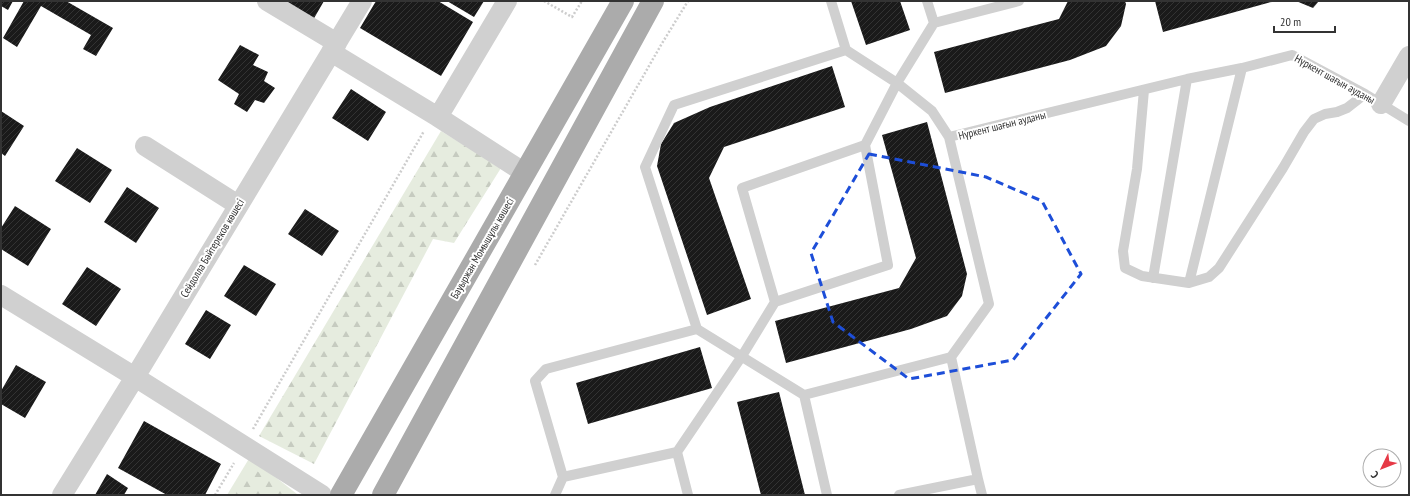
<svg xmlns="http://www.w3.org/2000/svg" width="1410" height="496" font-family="'PT Sans Narrow',sans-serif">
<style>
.grass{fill:#e6ecdf}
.forest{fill:url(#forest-firs)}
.building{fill:url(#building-hatch)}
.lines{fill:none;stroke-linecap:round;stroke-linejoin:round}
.path{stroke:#cdcdcd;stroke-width:2.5;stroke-dasharray:2 2;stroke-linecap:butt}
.service{stroke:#d0d0d0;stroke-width:10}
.minor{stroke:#d0d0d0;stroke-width:20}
.primary{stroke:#ababab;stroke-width:22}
.marked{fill:none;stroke:#1d4ed8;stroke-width:3;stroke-dasharray:8 5;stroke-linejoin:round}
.labels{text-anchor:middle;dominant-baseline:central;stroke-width:4;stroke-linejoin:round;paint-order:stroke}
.street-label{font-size:11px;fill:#333;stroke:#fff}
</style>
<defs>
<pattern id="forest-firs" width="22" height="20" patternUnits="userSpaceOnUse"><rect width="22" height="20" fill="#e6ecdf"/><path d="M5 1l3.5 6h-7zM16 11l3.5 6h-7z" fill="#c6cbc0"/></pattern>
<pattern id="building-hatch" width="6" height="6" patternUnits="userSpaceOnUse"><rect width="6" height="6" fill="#1a1a1a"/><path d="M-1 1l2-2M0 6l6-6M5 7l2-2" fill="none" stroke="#333"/></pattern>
</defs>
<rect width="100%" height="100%" fill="#fff"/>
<path class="grass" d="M250 457 297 494V495H227Z"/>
<path class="forest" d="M441 131 501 168 454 243 433 239 314 464 259 436Z
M251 467 290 494 289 495H235Z"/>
<path class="building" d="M1 1H13L8 10 1 6Z
M24 1H66L113 28 96 56 83 49 91 35 41 6 17 47 3 38Z
M284 1H324L313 20Z
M376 1H438L473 22 441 76 360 28Z
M447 1H484L474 17Z
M851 1H900L910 30 866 45Z
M1068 1H1125L1126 4 1121 26 1106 46 1070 60 945 93 934 52 1059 19Z
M1155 1H1275L1163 32Z
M1296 1H1319L1313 8Z
M240 45 259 55 253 65 268 72 264 81 275 88 264 103 255 100 247 112 234 104 239 94 218 80Z
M832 66 845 107 724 147 709 178 751 299 707 315 657 166 661 144 674 123 710 107Z
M351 89 386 112 368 141 332 118Z
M1 111 24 126 5 156 1 153Z
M927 122 967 274 962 296 947 316 911 329 786 363 775 321 899 288 916 258 882 135Z
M77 148 112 170 90 203 55 181Z
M127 187 159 208 136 243 104 222Z
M15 206 51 229 28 266 1 249V228Z
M305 209 339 231 322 256 288 234Z
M244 265 276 284 256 316 224 296Z
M87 267 121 289 96 326 62 304Z
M206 310 231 325 210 359 185 344Z
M700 347 712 388 588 424 576 383Z
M16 365 46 382 25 418 1 404V391Z
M779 392 805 495H761L737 402Z
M144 421 221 464 205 495H167L118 468Z
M107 474 128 488 124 495H95Z"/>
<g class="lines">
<path class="path" d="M544 1 572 17 582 1
M535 265 661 45 688 1
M253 429 424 131
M215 495 234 463"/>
<path class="service" d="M927 1 934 23
M846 50 897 83 932 111 949 137
M1144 90 1137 169 1123 251 1125 268 1142 276 1189 283 1209 277 1219 268 1283 168 1304 132 1314 119 1325 114 1337 112 1347 108 1365 94
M1153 278 1187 79
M1189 283 1242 68
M775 302 888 265 865 145
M697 329 804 395 827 495
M804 395 951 357
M677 452 688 495
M563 477 535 381 546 369 697 329 645 167 674 105 846 50 831 1
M978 479 982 495
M555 495 563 477 677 452 742 356 775 302 742 188 865 145 897 83 934 23 1019 1
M899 495 978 479 951 357 989 304 949 137 1187 79 1242 68 1292 55 1365 94 1409 121"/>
<path class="minor" d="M267 1 337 43
M507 1 438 117 525 173
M331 52 438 117
M1381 104 1409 56
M145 146 238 205
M1 295 135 377 322 495
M62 495 135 377 362 1"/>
<path class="primary" d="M341 495 623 1
M383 495 653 1"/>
</g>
<path class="marked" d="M869 154 986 177 1042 201 1081 274 1013 360 909 379 833 322 811 253Z"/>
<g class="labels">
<g class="street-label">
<text transform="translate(1335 79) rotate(29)">Нүркент шағын ауданы</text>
<text transform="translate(1002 125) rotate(-14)">Нүркент шағын ауданы</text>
<text transform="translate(212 248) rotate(-59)">Сейдолла Бәйтереков көшесі</text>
<text transform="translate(482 248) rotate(-60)">Бауыржан Момышұлы көшесі</text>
</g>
</g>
<rect width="1410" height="496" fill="none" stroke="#333333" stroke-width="4"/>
<g transform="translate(1382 468) rotate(227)"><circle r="19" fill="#ffffff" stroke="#adadad"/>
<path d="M0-3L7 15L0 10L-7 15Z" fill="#e63946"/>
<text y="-6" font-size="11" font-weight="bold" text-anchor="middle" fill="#333333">С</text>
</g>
<path d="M1274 26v6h61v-6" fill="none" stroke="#333333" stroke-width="2"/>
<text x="1280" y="26" font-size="12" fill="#333333" stroke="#ffffff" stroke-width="3" paint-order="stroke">20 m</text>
</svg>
